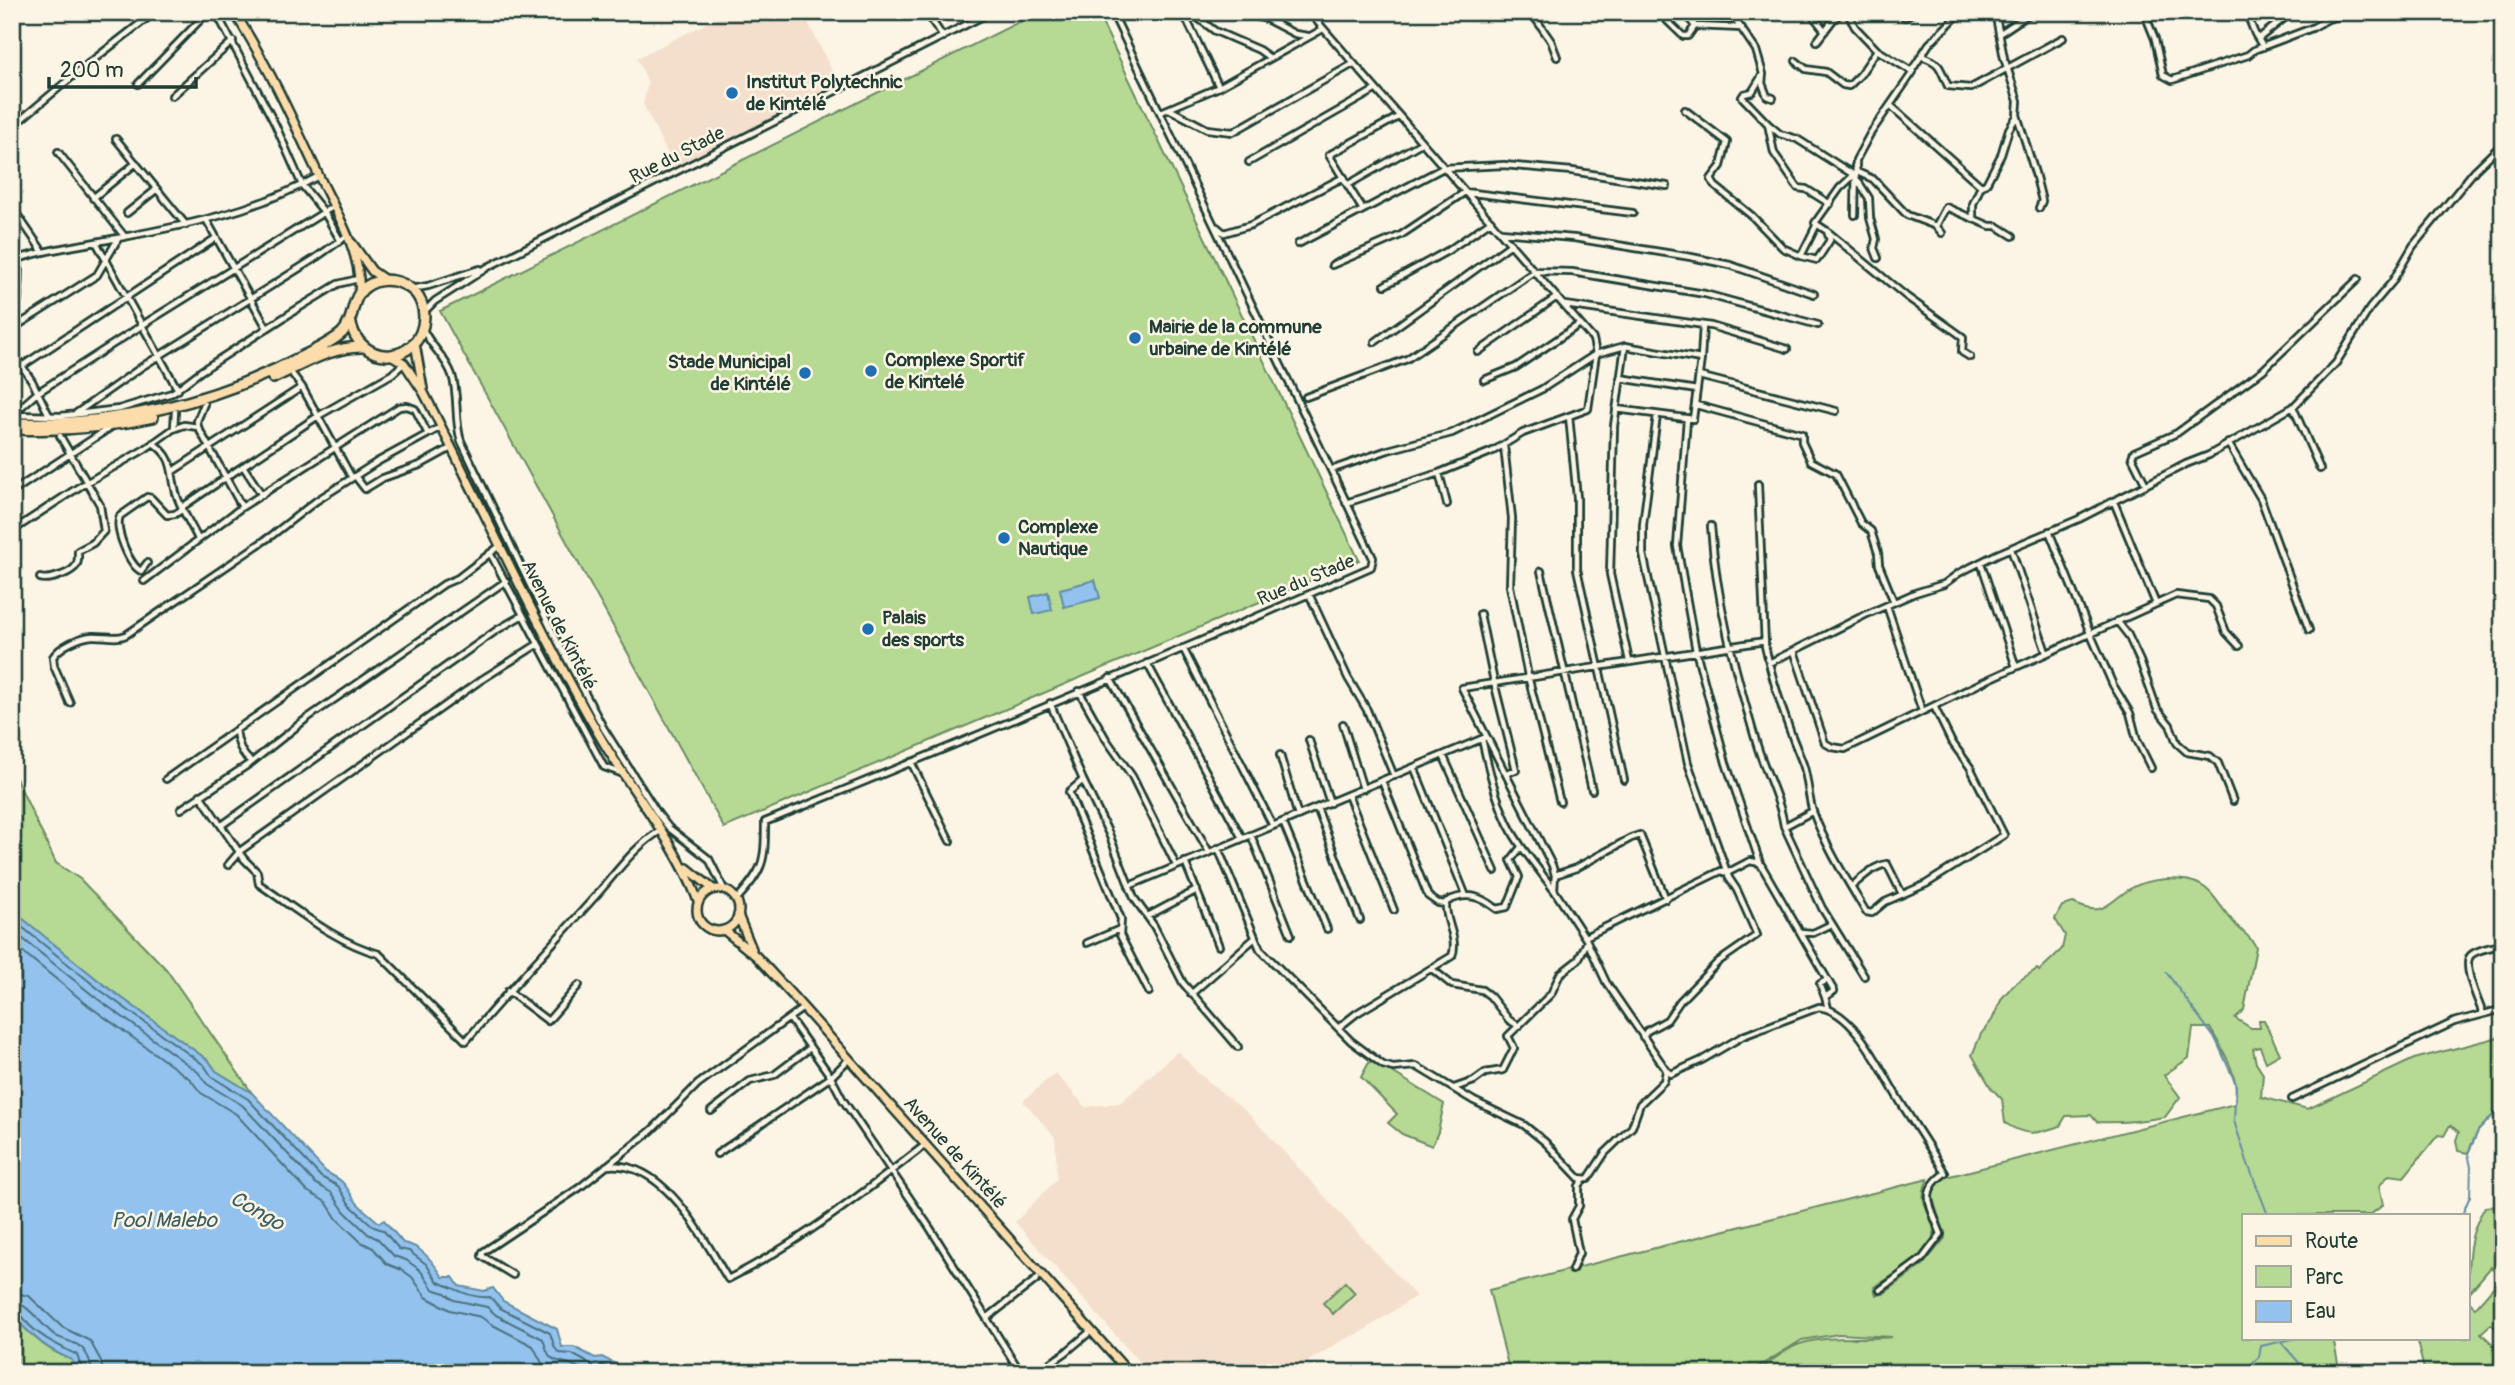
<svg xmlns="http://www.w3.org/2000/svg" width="2515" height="1385" font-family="Pangolin,sans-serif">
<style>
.built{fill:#f4dfcd}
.green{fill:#b6d993;stroke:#6a8b64;stroke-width:2}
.water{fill:#92c2ed;stroke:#648da3;stroke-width:2}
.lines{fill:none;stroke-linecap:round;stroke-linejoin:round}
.shore{stroke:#4d727e;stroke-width:2}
.stream{stroke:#648da3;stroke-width:2}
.street-casing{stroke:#1f3d34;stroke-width:10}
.primary-casing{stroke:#1f3d34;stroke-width:12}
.highway-casing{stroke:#1f3d34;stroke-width:14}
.street{stroke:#fcf5e5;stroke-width:4.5}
.primary{stroke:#fddcac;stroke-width:7}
.highway{stroke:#fddcac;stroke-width:9}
.poi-dot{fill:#1f6fb2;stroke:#fcf5e5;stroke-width:2.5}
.labels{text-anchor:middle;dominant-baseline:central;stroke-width:5;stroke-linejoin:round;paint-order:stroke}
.poi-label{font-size:19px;font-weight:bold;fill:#1f3d34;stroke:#fcf5e5;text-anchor:start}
.street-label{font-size:19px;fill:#1f3d34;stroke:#fcf5e5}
.water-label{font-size:21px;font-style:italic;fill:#3c5e62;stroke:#fcf5e5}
</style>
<rect width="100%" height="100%" fill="#fcf5e5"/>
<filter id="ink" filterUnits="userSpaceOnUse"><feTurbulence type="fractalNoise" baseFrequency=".0143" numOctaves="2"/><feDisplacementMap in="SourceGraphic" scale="14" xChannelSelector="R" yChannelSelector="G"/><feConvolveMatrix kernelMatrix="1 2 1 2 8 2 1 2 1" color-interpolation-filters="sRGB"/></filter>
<g filter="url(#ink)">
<path class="built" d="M729 12H803L838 83 675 168 643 104 648 83 637 58Z
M1178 1051 1198 1073 1250 1115 1416 1296 1362 1332 1339 1342 1290 1373H1149L1015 1222 1057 1179 1055 1137 1023 1101 1055 1073 1086 1107 1120 1103Z"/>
<path class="green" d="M1039 12H1097L1359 560 724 828 440 311Z
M12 770 56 863 80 879 166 969 252 1093 216 1071 209 1061 104 985 12 910Z
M2166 879C2214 878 2209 897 2238 927 2245 934 2252 938 2256 947L2244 1010 2235 1018 2251 1028H2260L2259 1020H2264L2280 1054 2266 1062 2260 1047 2253 1049 2256 1063 2263 1074 2261 1097 2308 1109 2414 1059 2503 1036V1115L2495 1113 2478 1131 2468 1153 2458 1151 2456 1140 2459 1132 2450 1125 2444 1136 2438 1135 2404 1177 2389 1175 2379 1186 2383 1205 2370 1215H2244V1338H2333L2340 1373H1754C1769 1364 1782 1351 1797 1345 1827 1334 1861 1340 1892 1337L1839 1334 1802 1340 1748 1373H1510L1489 1290 1928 1179C1916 1205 1931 1208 1934 1232 1937 1252 1890 1278 1874 1287L1876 1295 1883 1294 1923 1265 1945 1238 1932 1196 1937 1184 1946 1177 2235 1104C2241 1078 2223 1050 2210 1028H2193L2189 1058 2164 1075 2180 1097 2165 1117C2142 1121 2120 1123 2097 1122L2091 1115 2066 1116 2060 1126C2036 1134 2026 1137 2005 1123L2002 1099 1991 1088 1972 1055 1981 1034 1992 1020 2002 998 2014 984 2037 969 2039 971 2062 949 2065 935 2055 919 2062 906 2073 903C2103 917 2105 906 2128 890 2139 883 2153 880 2166 879Z
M1371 1059 1444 1104 1438 1132 1432 1146 1402 1134 1388 1123 1397 1114 1361 1077Z
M2503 1205V1335L2491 1324 2481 1333 2503 1354V1373H2425L2416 1338H2468V1300L2475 1308 2502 1277 2491 1267 2468 1294C2468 1262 2467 1235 2485 1207Z
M1345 1282 1355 1293 1333 1314 1323 1303Z
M12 1316C34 1337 43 1348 72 1360L76 1370 83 1373H12Z"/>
<path class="water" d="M1095 580 1100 598 1064 607 1060 589Z
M1048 592 1052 610 1034 614 1030 597Z
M12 910 104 985 209 1061 216 1071 252 1093 326 1172C345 1182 343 1182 354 1199 360 1208 371 1215 379 1223L384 1220 403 1243C421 1245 433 1262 443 1277H453L459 1286 484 1291 493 1288 503 1301 557 1329 562 1347H574L595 1358 602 1357 633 1373H83L76 1371 72 1360C43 1347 34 1337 12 1316Z"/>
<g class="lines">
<path class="shore" d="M12 919 100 990 204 1065 212 1077 248 1099 321 1177 338 1186 350 1205 374 1227 383 1230 399 1249 409 1251 426 1264 438 1282C456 1288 470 1299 490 1297L500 1308 550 1333 555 1348 559 1353 572 1354 592 1365H602L618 1373
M12 930 95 997 198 1072 207 1084 242 1105 315 1183 332 1193 344 1211 368 1234 378 1239 394 1256 406 1260 420 1270 433 1289 445 1293 454 1300 487 1307 496 1315 543 1339C549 1356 547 1359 566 1363 574 1364 582 1370 589 1373
M12 943 89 1006 190 1079 201 1093 236 1114 307 1191 326 1202 337 1219 361 1242 373 1248 387 1264 402 1270 412 1277 426 1297 450 1310 481 1317 491 1324 533 1346 543 1365 558 1373
M12 1292 29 1296 62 1327 90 1341 101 1361 103 1373
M12 1302C29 1303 41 1326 56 1336 65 1341 79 1342 85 1352 89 1357 92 1366 92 1373
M12 1311C22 1312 23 1318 29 1325 43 1339 60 1346 77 1355L83 1373"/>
<path class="stream" d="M2166 972 2216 1040 2236 1084 2234 1121 2248 1164 2268 1215
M2462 1215 2470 1196 2471 1167 2468 1153 2478 1131 2495 1113 2503 1115
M2281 1342 2308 1373
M2241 1373 2259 1357 2261 1346 2297 1338"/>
<g class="street-casing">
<path id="street" d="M216 12 275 124 302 185 324 212 340 240
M926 12 943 37
M1183 12 1219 87
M1190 12 1215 31 1259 50 1270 58
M1237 12 1266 19 1295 34 1308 36
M1309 12 1593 339 1596 354 1588 409 1523 433 1493 451 1439 473 1346 503
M1531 12 1551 41 1557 57
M1658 12 1683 36H1688L1695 26
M1684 12 1695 26 1742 28
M1730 12 1756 50 1763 74
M1810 12 1825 31
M1847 12 1855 27 1877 50 1913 72 1870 134 1856 160 1855 215
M1899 12 1905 17 1914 12
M1995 12 2004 58 2018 101 2017 115 2035 173 2042 201 2039 208
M2144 12 2155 39 2163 75 2172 80 2248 55 2254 50 2312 28 2328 19 2353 12
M2247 14 2255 34 2263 47
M1999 34 2032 12
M2258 39 2292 12
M1817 41 1833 20 1842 12
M1921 56C1942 63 1939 67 1948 86L1971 88 2063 38
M1796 61 1806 69 1826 72 1843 85 1849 86 1860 75 1877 50
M1912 70 1929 44 1961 12
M138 84 208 12
M172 96 233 41
M1890 105 1981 186 1986 184 2001 155 2009 129 2017 116
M1169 109 1207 129 1233 132 1353 64
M1685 110 1727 142 1721 166 1711 179 1715 186 1752 216 1783 248 1801 256
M1161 112 1219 87 1323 29
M1768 124 1742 97 1744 94 1752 92 1763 74 1762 83 1767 96 1773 98
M12 127 79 71 155 12
M116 139 186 225
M58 152 125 237
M1249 162 1375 90
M1855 166 1857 172 1873 179 1907 215 1936 226
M1349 184 1421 143
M93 198 136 163
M1830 204 1806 189 1798 188 1774 153 1768 124 1780 134 1797 139 1854 175 1869 198 1870 218 1876 239 1874 248 1878 258
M12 207 43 252
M1363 210 1329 155 1398 117
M127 213 157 189
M1973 217V204L1981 186
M207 221 267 328
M1816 226 1801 256 1817 260 1830 240 1827 231 1815 223 1840 188 1853 176
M1217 227 1224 233 1251 225 1344 177
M1827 231 1907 297 1963 337 1962 352 1970 357
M1501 232 1574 238 1691 257 1730 265 1814 294
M1942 233 1936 226 1946 207 1990 226H1997L2013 236
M96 242 178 390
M1298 244 1443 168 1504 165 1572 171 1667 186
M12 261C46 249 83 245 118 238 188 225 256 211 319 176
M1332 265 1401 235 1465 192 1633 213
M1385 285 1449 250 1491 221
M411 289 428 286 480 269
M1565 305 1711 326 1787 349
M425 311 435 301 488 267 991 12
M12 325 18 299 19 259
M12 329 97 275 118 239
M423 329C430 346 446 357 452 375 459 396 454 420 461 441L551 629 604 729 658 814 669 828 709 859 724 889
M1375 342 1511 244
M1625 346 1614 426 1610 574 1629 661
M12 351 32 381 49 415
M1478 352 1557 297
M1701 359 1703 325
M22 366 216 238
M293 375 302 387 352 478
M1699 376 1836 411
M1620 378 1697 390
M1484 380 1516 367 1580 324
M1306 397 1407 359 1535 271 1572 272 1705 294 1818 325
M204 404 197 421 198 427 242 507
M1696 405 1802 434V442L1811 461 1836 474 1861 523 1871 531 1878 553 1879 565 1894 602
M2293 407 2320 469
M75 414 143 366 314 259 348 235
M12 415 37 393 152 319 334 206
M13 415 61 416 119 409 172 393 201 371 297 309 338 284 358 279
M1569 416 1577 498V569L1624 780
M1687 419 1677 546 1696 651 1726 763 1760 863 1834 991 1825 997 1828 1008
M174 428 175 412
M153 443C175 458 170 470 176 493 180 508 191 524 198 539
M2228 443 2261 499 2309 630
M1504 446 1512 518 1510 586 1528 676 1560 802
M243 466 262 495
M1331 470 1388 450 1452 433 1542 389 1596 354 1625 346 1701 359 1693 419 1616 409
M173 471 302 387
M1439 473 1447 504
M355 476 365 489 383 478 420 465 451 448
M1758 484 1765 646C1774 687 1787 726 1803 764 1808 778 1808 797 1813 812 1826 847 1847 880 1866 912L1872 913 1885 902 1926 884 2004 835 1970 767 1951 741 1934 706
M2146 485 2132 457 2134 452 2177 433 2263 370 2358 279
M12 492 111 427
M2114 502 2156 604
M182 507 318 416 392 374 403 364
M1711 526C1716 601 1736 674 1757 745 1765 772 1780 798 1784 826L1822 908 1864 976
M12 531 79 487 145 449 173 429 184 425 198 427
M2049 531 2090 633 2113 685 2130 713 2137 740 2151 768
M2011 549 2046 652
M490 553 604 767 621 773
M147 563 141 571C129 565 114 528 120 516L147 497 151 498 167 515 175 514 183 509
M1981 563 2016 667
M1541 571 1592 790
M40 578C48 581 68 574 74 568 79 564 78 557 78 551L93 543 104 531 100 505 60 436
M144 581 242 507 399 407 407 406 415 409 428 434
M1309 594 1348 678 1367 710 1394 776
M1887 606 1922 711
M1480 614 1494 682 1516 770 1506 773
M2117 621 2128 635 2140 661 2157 709 2170 725 2177 743 2187 752 2210 756 2218 763 2233 801
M1765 641 1462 688 1552 865 1555 875 1554 890 1586 939 1606 982 1667 1071 1671 1074 1702 1060 1743 1036 1819 1007C1856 1011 1883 1075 1901 1103 1916 1127 1931 1149 1945 1173 1918 1192 1931 1207 1941 1234L1922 1259 1880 1290
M1183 648 1273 826
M1794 651 1825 743 1832 747 1845 749 1985 681 2176 595 2209 599 2216 606 2226 632 2239 646
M1147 663 1242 838
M1769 663 1865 615 1915 593 1944 584 1959 573 1997 554 2079 519 2186 464 2209 455 2293 407 2336 363 2370 308 2392 282 2413 246 2475 170 2503 143
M1110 678 1209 852
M1079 691 1106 739 1132 776 1176 865
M70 703 54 666 53 657C60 646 80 637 92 636 104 635 115 640 126 635L271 536 316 501 377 462 441 427
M1050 703 1083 780 1109 834 1134 898 1154 926 1183 983 1238 1047
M1343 724 1363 789
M236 730C237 742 242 756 252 762
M1482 739C1490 775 1499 815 1521 846 1531 860 1543 875 1553 889
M1309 740 1330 803
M1280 755 1298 816
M1443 755 1495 871
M911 762 950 841
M1414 767 1466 896
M166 779 444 584 458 578 501 545
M1083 780 1069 792 1121 919 1120 935 1149 992
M1382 781 1428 896 1438 903 1446 904
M200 795 244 859 257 872 259 884C296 909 335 942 379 954L466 1041C507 992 550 947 592 900 614 876 632 848 660 831
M1348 795 1394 910
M1317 808 1360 920
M181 809 252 762 306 719 506 581
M1283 822 1327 929
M222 825 497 630 523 615
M1785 826 1813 811
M1251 835 1291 935
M1218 848 1260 949 1351 1041 1383 1065 1393 1068 1416 1066 1474 1101 1524 1125 1545 1142 1579 1178 1588 1179 1605 1153 1632 1127 1640 1104 1664 1081 1666 1071
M1185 862 1219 946
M228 865 240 851 481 680 538 644
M1555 875 1576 868 1631 838 1640 835 1666 899
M1129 886 1486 737
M1851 887C1862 878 1873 866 1887 864L1902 894
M736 900C764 869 765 863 765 822 968 740 1171 655 1371 567L1373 558 1112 12
M1148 916 1197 890
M1800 932 1813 933 1832 924
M1585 937 1721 871 1727 873 1750 861 1760 863
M1087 943 1120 929
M1432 969 1452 985 1482 990 1490 996 1509 1020 1519 1026
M508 991 548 1021 579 985
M1191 994 1255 938
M1825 997 1820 984 1827 980
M2483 1014C2479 1002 2461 965 2471 955 2477 949 2494 947 2503 944
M1338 1028 1357 1013 1452 956C1459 938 1444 921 1446 902 1467 891 1480 896 1497 909L1507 907 1519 877 1511 860 1521 847
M1643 1037 1647 1031 1667 1020 1680 1001 1718 962 1757 935 1737 890 1729 878 1688 763 1643 554V525L1657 415
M849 1059 831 1077 843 1100 930 1228 1021 1373
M1454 1088 1474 1081 1485 1073 1503 1070 1514 1048 1508 1036 1551 994 1560 974 1578 960 1587 942
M2292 1099 2454 1022 2503 1009
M711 1111 750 1081 774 1075 810 1048
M717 1154 831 1077 790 1019
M606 1166C664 1158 703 1238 728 1279 798 1244 863 1193 925 1145
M1572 1270 1579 1253 1572 1219 1579 1206V1186L1583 1180
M513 1275 482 1256 483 1252 579 1188 652 1130 698 1084 803 1008
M987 1318 1037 1279
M1036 1373 1065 1353 1091 1331"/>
</g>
<g class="primary-casing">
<path id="primary" d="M234 12C267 63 292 118 318 174 334 209 363 253 359 294
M352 243 372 271 385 280
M415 343 423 389
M391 355 404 363 424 393C482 506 535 623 598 733 630 790 675 840 698 901
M687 868 713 889
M697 910a21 21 0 1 1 42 0a21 21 0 1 1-42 0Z
M738 915 752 949
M724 930 756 956 792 995 1129 1373"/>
</g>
<g class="highway-casing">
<path id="highway" d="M273 378C302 365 331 346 364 347
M12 423C115 427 215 402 305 355 317 349 332 342 342 333 358 317 347 292 375 282 387 278 401 281 411 289 419 295 424 306 424 317 422 366 357 369 350 319
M17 429C63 431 109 427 153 417"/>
</g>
<use href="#street" class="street"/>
<use href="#primary" class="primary"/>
<use href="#highway" class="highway"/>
</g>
</g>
<g class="poi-dot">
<circle cx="732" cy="93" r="7"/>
<circle cx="1135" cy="338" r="7"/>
<circle cx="871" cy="371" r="7"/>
<circle cx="805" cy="373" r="7"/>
<circle cx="1004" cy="538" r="7"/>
<circle cx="868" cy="629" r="7"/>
</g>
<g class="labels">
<g class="poi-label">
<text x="746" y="82">Institut Polytechnic<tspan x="746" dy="22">de Kintélé</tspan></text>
<text x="1149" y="327">Mairie de la commune<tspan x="1149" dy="22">urbaine de Kintélé</tspan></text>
<text x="885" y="360">Complexe Sportif<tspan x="885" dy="22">de Kintelé</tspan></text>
<text x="791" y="362" text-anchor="end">Stade Municipal<tspan x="791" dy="22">de Kintélé</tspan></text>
<text x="1018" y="527">Complexe<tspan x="1018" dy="22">Nautique</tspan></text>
<text x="882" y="618">Palais<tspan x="882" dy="22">des sports</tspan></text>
</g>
<g class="street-label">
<text transform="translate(677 155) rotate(-27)">Rue du Stade</text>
<text transform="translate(1306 580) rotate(-23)">Rue du Stade</text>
<text transform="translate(559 625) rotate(63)">Avenue de Kintélé</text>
<text transform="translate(955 1153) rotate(48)">Avenue de Kintélé</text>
</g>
<g class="water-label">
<text transform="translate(257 1211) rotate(30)">Congo</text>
<text x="164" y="1220">Pool Malebo</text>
</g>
</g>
<rect width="2515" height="1385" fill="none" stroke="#fcf5e5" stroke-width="42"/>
<rect x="21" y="21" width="2473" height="1343" fill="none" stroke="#1f3d34" stroke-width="2.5" filter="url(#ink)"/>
<rect x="2242" y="1214" width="228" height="126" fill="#fcf5e5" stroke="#a4ab9e" stroke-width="2"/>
<rect x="2256" y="1236" width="35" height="10" fill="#fddcac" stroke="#a4ab9e" stroke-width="2"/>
<text x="2305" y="1248" font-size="21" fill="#1f3d34">Route</text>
<rect x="2256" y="1266" width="35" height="21" fill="#b6d993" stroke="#a4ab9e" stroke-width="2"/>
<text x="2305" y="1284" font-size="21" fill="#1f3d34">Parc</text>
<rect x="2256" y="1301" width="35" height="21" fill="#92c2ed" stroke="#a4ab9e" stroke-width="2"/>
<text x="2305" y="1318" font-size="21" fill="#1f3d34">Eau</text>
<path d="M49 77v10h147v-10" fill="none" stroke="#1f3d34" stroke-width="3.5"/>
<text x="60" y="77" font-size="21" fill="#1f3d34" stroke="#fcf5e5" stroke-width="5" paint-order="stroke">200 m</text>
</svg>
